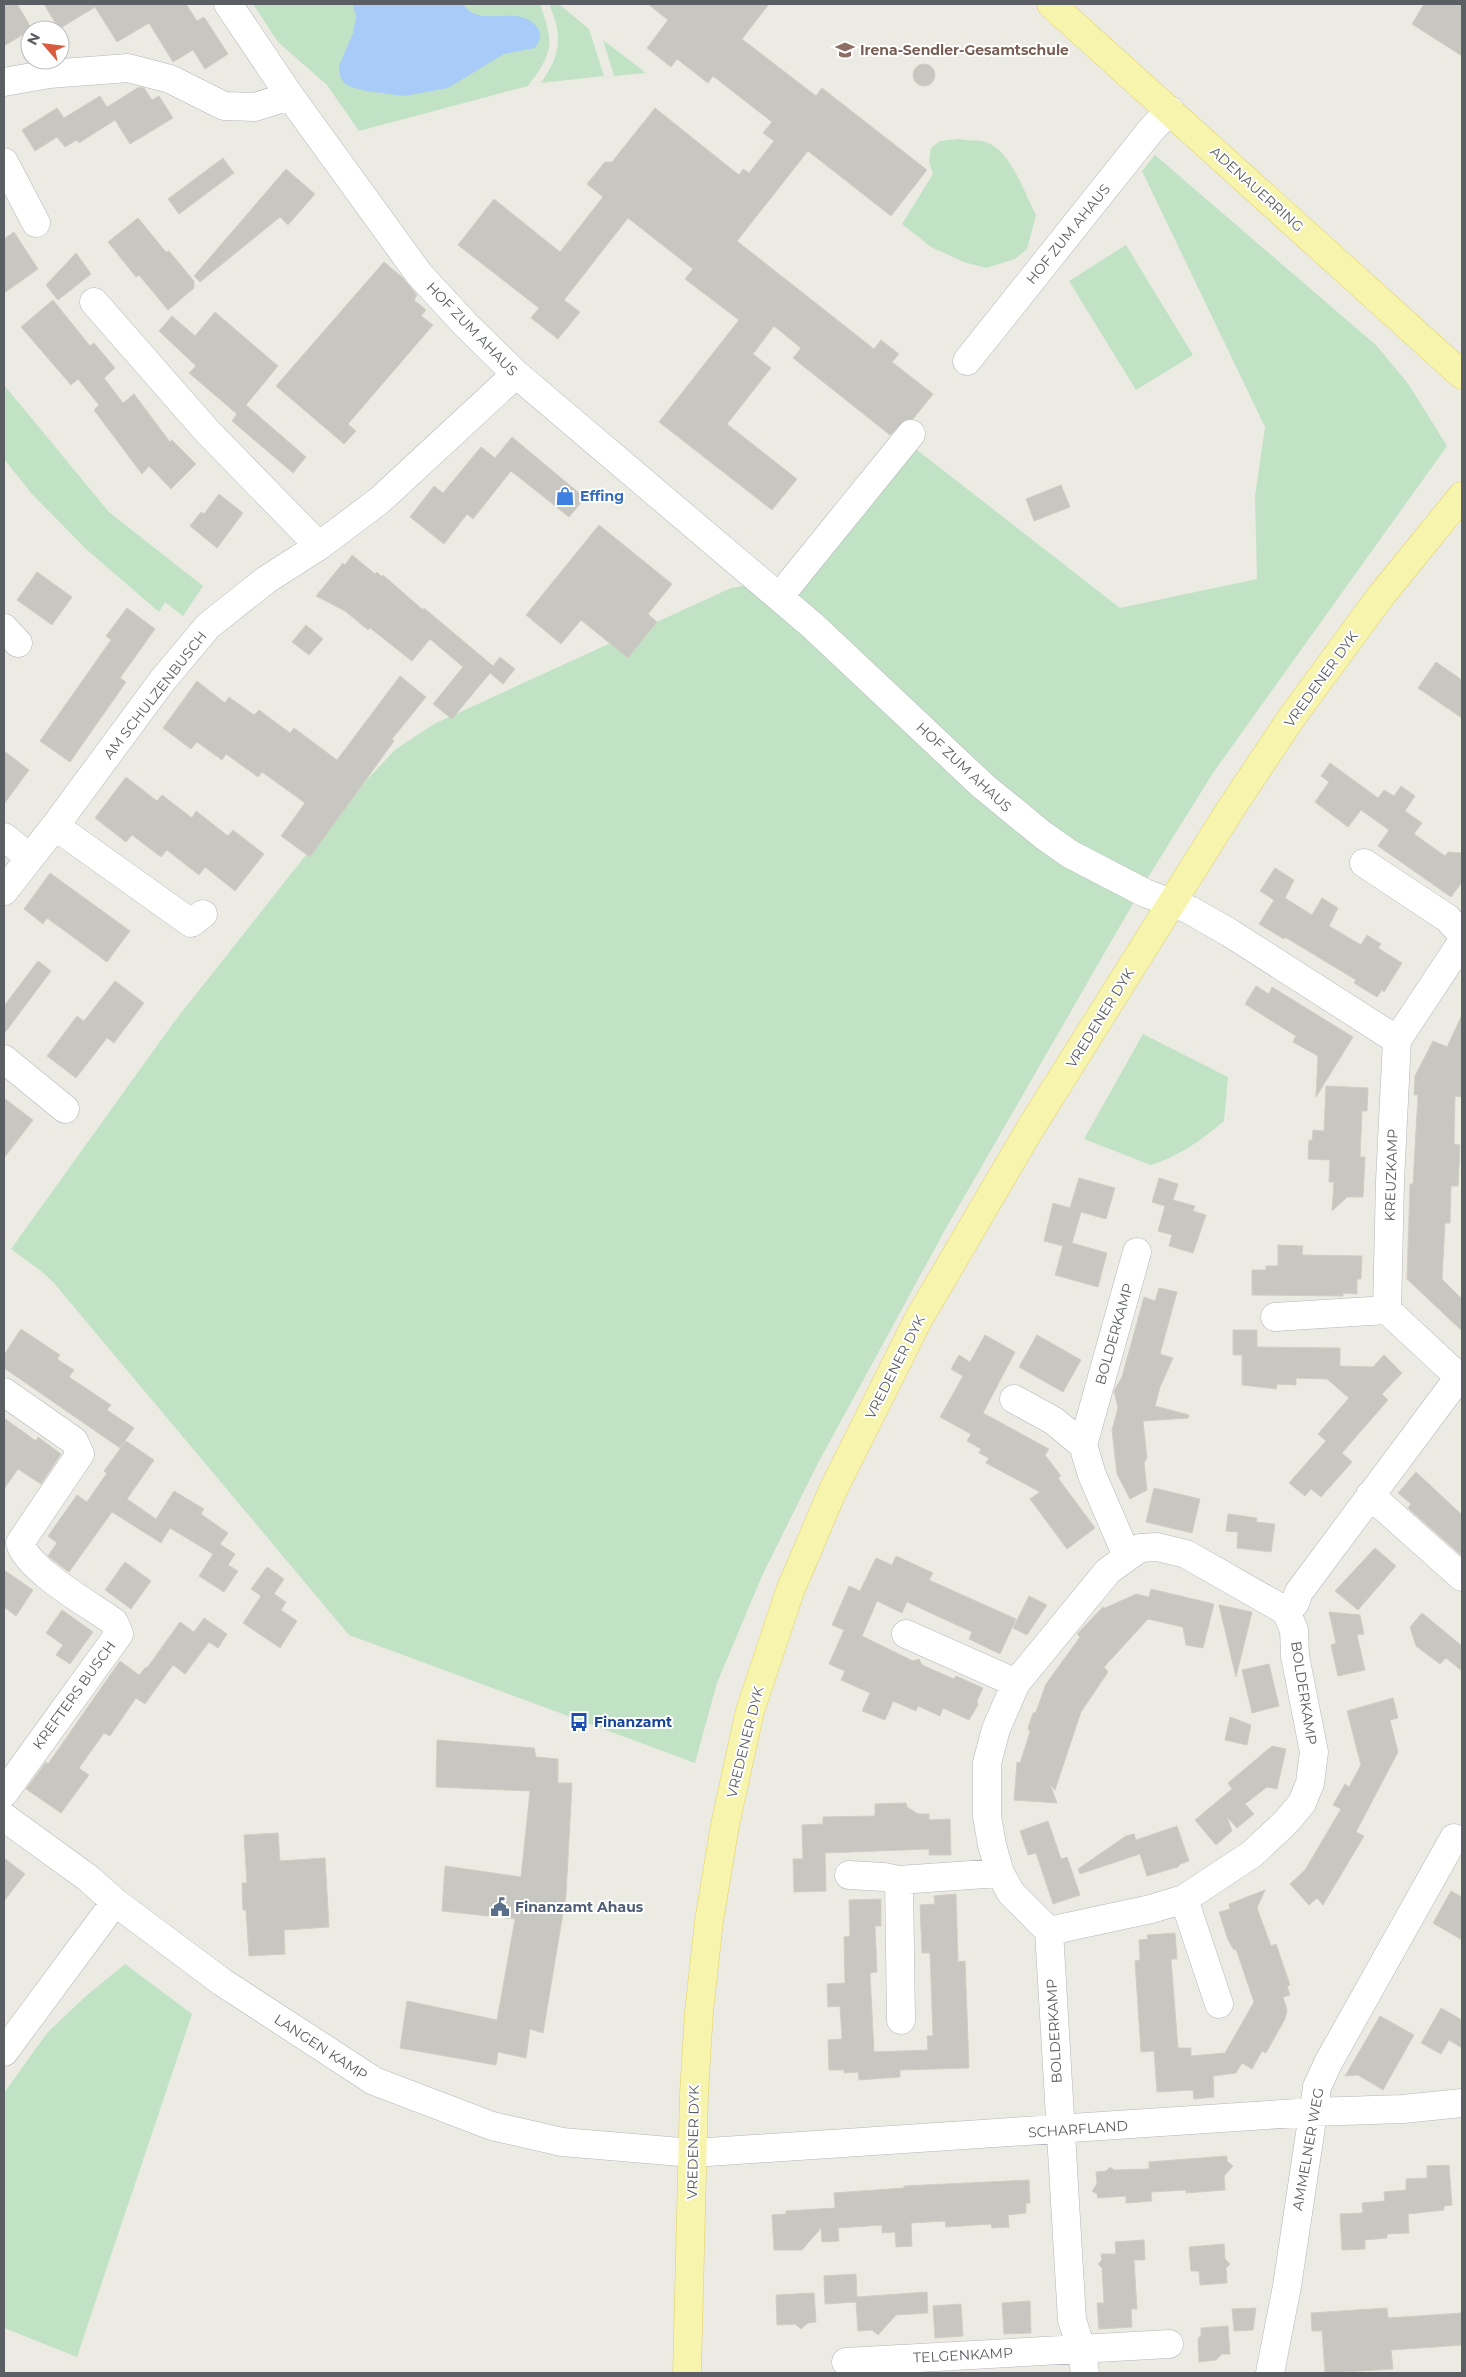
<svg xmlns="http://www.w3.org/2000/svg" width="1466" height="2377" font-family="Montserrat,sans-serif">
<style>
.green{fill:#c1e2c5}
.water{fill:#a8ccf7}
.building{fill:#c8c6c0;stroke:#d1cec2}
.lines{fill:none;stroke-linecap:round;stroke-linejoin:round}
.minor-casing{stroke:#b3b5b9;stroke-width:29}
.major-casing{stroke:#e4cf64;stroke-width:29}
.minor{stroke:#fff;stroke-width:28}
.major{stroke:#f7f4ad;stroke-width:28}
.labels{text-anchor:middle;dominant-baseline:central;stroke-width:4;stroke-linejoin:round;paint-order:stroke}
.education-label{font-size:14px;font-weight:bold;fill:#785e54;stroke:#fff;text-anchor:start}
.street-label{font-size:14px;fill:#5b5e62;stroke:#fff}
.shop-label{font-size:14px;font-weight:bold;fill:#366cbe;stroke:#fff;text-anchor:start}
.transit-label{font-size:14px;font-weight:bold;fill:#164399;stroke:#fff;text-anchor:start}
.service-label{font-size:14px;font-weight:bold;fill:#4e5e75;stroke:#fff;text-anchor:start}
</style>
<rect width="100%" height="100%" fill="#ecebe3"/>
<path class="green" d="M253 4H540C554 43 554 52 528 86L359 131 327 85 278 42Z
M549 4H559L589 29 604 76 541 83C561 54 563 36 549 4Z
M603 40 646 73 614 76Z
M959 139C968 141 974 140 982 141 1010 146 1024 193 1036 215L1027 249 1015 259 986 268 964 262 931 247 902 224 933 174 929 162 931 148 940 141Z
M1155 155 1377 346 1409 385 1447 446 1213 773 1150 874 945 1230 817 1465 762 1576 717 1683 695 1763 349 1635 53 1282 41 1271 11 1249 174 1022 358 789 396 749 434 724 731 588 786 579 912 446 1120 608 1257 579 1255 496 1265 427 1142 171Z
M1126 245 1193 355 1136 390 1069 281Z
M4 385 109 512 203 586 183 616 165 602 159 612 86 549 31 493 4 459Z
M1143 1034 1228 1077 1224 1121C1203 1139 1178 1157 1151 1165L1084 1139Z
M125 1964 192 2014 77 2357 4 2328V2093L47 2033 86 1996Z"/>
<path class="water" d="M353 4H463C467 10 471 13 478 15 498 20 522 8 537 27 543 35 540 41 535 48L504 54 448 88 404 96 366 91 351 87 344 83 340 76 339 66 353 33 356 17Z"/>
<path class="building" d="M4 4H17L32 29 4 46Z
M44 4H186L197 21 204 17 228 54 205 69 193 50 173 62 149 23 117 42 95 7 59 29Z
M648 4H769L742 39 816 96 822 88 927 170 891 216 808 151 737 241 874 349 881 340 899 354 892 362 933 394 913 419 905 420 890 435 793 358 801 348 774 326 753 354 771 368 727 424 797 479 772 510 659 422 739 320 685 279 693 269 628 218 564 300 580 312 558 339 531 318 539 308 458 245 494 199 560 252 603 197 587 184 605 162H612L655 108 739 175 743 169 749 173 774 141 763 133 772 122 713 76 708 83 677 59 671 67 647 48 668 20Z
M1424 4H1462V56L1412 24Z
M913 75a11 11 0 1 1 22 0a11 11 0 1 1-22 0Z
M139 87 144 88 152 100 159 96 173 118 130 144 115 120 79 143 77 140 65 147 57 137 35 151 22 130 57 108 64 118 100 96 107 107Z
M223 158 234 173 179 214 168 199Z
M286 169 315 194 288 225 280 217 200 282 194 276Z
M138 218 166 252 169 251 194 281V288L168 310 139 275 136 277 108 242Z
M14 232 38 269 4 293V239Z
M76 253 91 274 58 300 46 285Z
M384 262 403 278 417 295 414 300 426 310 421 316 433 325 348 424 356 431 344 444 276 386Z
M53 300 90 346 94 343 115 368 104 378 123 403 134 394 170 442 172 440 196 464 171 489 149 466 142 474 94 410 99 405 78 379 71 385 21 327Z
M215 312 278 366 246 405 306 457 293 473 232 421 237 414 189 373 196 366 159 331 172 316 195 336Z
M512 437 585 498 569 517 511 471 473 519 467 514 444 544 410 517 434 486 443 493 481 447 495 458Z
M1061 485 1070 507 1034 521 1026 499Z
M219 494 243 513 217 548 190 526 201 512 204 514Z
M599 525 672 584 648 614 657 622 628 658 581 620 561 644 526 615Z
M352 555 375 574 377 572 382 577 383 575 423 610 424 608 493 666 500 657 515 669 503 684 490 673 452 719 433 704 463 667 430 639 412 661 370 628 368 630 345 611 316 596 343 563 345 565Z
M37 572 72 597 52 625 17 600Z
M127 608 155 629 120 678 126 682 70 762 40 741 111 640 106 636Z
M306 625 323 639 309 655 292 642Z
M1436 662 1462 680V718L1418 688Z
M400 676 426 697 392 739 394 741 310 857 281 836 305 803 262 772 258 777 226 754 222 760 197 742 191 749 163 728 197 681 225 703 229 697 254 715 259 710 290 733 294 728 337 760Z
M4 751 29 770 4 804Z
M1330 763 1378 798 1384 790 1394 796 1401 786 1415 796 1405 811 1422 823 1414 834 1445 856 1448 852 1462 853V882L1451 897 1378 846 1389 830 1361 810 1348 827 1315 802 1329 782 1321 776Z
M126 777 157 801 162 795 192 818 196 811 228 836 233 830 264 854 235 891 205 867 199 875 167 850 161 857 132 835 126 842 95 818Z
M1275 868 1294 880 1285 898 1312 915 1322 898 1338 908 1329 926 1361 945 1367 935 1381 944 1378 948 1402 963 1384 992 1382 990 1377 997 1354 983 1356 980 1285 937 1284 939 1259 924 1274 900 1260 891Z
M50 873 130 931 107 962 47 918 43 924 24 909Z
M38 961 51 971 4 1034V1006Z
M115 981 144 1003 114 1043 107 1038 76 1078 47 1056 77 1016 84 1021Z
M1256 986 1269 994 1272 987 1353 1037 1316 1097 1318 1056 1293 1042 1296 1036 1245 1004Z
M1462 1015V1097L1455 1096 1454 1144 1460 1145 1458 1186H1451L1450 1223H1445L1442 1279 1462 1299V1331L1407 1279 1410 1184H1413L1418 1095H1414L1415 1076 1433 1041 1447 1047Z
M1326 1086 1368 1088 1367 1111H1362L1360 1157H1365L1363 1197H1347L1332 1211 1334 1182H1329L1330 1160 1308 1159 1309 1140 1312 1141 1313 1130 1324 1131Z
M4 1098 33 1120 4 1158Z
M1079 1178 1115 1188 1106 1219 1081 1212 1072 1243 1107 1253 1098 1287 1055 1275 1063 1246 1044 1241 1053 1203 1070 1208Z
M1159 1178 1178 1184 1173 1200 1195 1206 1193 1211 1206 1215 1193 1253 1169 1246 1172 1235 1158 1231 1165 1206 1152 1202Z
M1278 1245 1303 1246 1302 1255 1362 1256 1361 1279H1357V1294L1343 1293V1296L1252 1295V1270H1266V1266H1278Z
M1159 1288 1177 1292 1160 1354 1173 1358 1160 1387 1155 1406 1189 1415 1188 1418 1143 1421 1147 1458 1144 1463 1147 1490 1130 1499 1117 1474 1112 1430 1118 1408 1114 1391 1122 1377 1144 1297 1155 1301Z
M21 1329 60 1355 57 1359 74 1370 69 1377 111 1405 107 1410 134 1428 120 1448 4 1368V1355Z
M1233 1330H1257V1347L1340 1348V1366L1373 1367 1384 1355 1402 1373 1382 1394 1388 1400 1342 1453 1352 1462 1321 1497 1311 1489 1305 1496 1289 1483 1326 1441 1318 1434 1349 1398 1327 1379 1296 1378V1385L1277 1384 1276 1389 1242 1385V1355H1233Z
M985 1335 1015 1352 983 1413 1049 1449 1045 1455 1061 1476 1058 1478 1095 1528 1067 1549 1030 1499 1040 1492 986 1463 989 1458 979 1453 981 1449 967 1441 971 1434 940 1417 963 1376 951 1369 959 1355 970 1362Z
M1037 1335 1081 1360 1063 1392 1019 1367Z
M4 1418 36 1441 38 1437 61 1454 41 1484 18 1469 4 1489Z
M126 1441 154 1460 127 1499 156 1519 174 1491 204 1509 201 1514 228 1533 220 1544 235 1554 228 1565 238 1571 224 1592 199 1576 213 1554 170 1528 161 1543 112 1512 69 1572 48 1556 57 1543 48 1536 77 1495 87 1502 107 1473 104 1471Z
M1416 1472 1462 1515V1556L1408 1508 1411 1504 1398 1493Z
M1154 1488 1200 1499 1192 1533 1146 1522Z
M1228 1514 1257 1518 1256 1522 1275 1524 1271 1552 1237 1548 1238 1532 1226 1531Z
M1375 1548 1396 1566 1358 1610 1335 1591Z
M896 1556 933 1573 929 1580 1016 1619 1000 1654 969 1639 972 1632 907 1602 902 1613 877 1601 862 1636 913 1661 919 1659 922 1665 954 1679 956 1676 983 1688 977 1701 978 1705 969 1720 943 1708 940 1716 918 1706 916 1711 893 1701 885 1720 862 1711 870 1693 841 1680 845 1671 829 1664 844 1630 832 1625 849 1586 860 1591 876 1558 892 1565Z
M125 1562 151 1581 131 1609 105 1590Z
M267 1567 284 1579 274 1594 286 1602 281 1610 297 1621 280 1648 243 1623 261 1596 251 1589Z
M4 1570 33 1590 16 1616 4 1607Z
M1151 1589 1214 1604 1203 1648 1186 1645 1183 1627 1148 1619 1104 1667 1108 1672 1081 1712 1055 1790 1050 1784 1057 1803 1014 1800 1017 1762 1020 1763 1030 1732 1028 1728 1033 1713 1036 1712 1046 1684 1080 1637 1077 1634 1103 1607 1105 1608 1136 1594 1149 1597Z
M1029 1596 1047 1605 1027 1635 1013 1628Z
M1219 1605 1252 1612 1236 1677Z
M62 1610 93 1632 70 1664 56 1655 63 1645 46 1633Z
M1329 1612 1360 1615 1364 1634 1357 1635 1365 1670 1338 1676 1331 1645 1336 1643Z
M1422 1613 1462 1646V1671L1446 1658 1440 1664 1416 1646 1410 1627Z
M204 1618 227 1634 218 1648 209 1642 185 1674 173 1665 145 1704 136 1698 110 1736 104 1733 79 1768 89 1775 61 1813 26 1789 46 1762 48 1764 120 1661 139 1675 146 1667 147 1668 180 1622 194 1632Z
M1269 1664 1279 1706 1252 1713 1242 1670Z
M1393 1698 1398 1718 1390 1720 1398 1752 1356 1832 1364 1836 1323 1905 1317 1898 1309 1905 1290 1884 1305 1870 1341 1809 1333 1805 1345 1784 1349 1787 1361 1765 1347 1711Z
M1230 1717 1251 1725 1247 1745 1225 1740Z
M437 1740 534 1748 536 1757 558 1759V1783H572L566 1895 543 2033 530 2029 526 2058 498 2052 496 2065 400 2048 407 2001 497 2020 515 1919 442 1911 445 1866 521 1877 530 1791 436 1787Z
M1272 1746 1286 1749 1277 1789 1267 1787 1245 1804 1254 1814 1237 1828 1227 1817 1232 1831 1216 1845 1195 1820 1232 1789 1228 1783Z
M906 1803 907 1807 918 1814H929V1820L950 1819 951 1855H929V1849L825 1853 826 1891 794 1892 793 1859H803L802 1825 823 1824V1817L875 1816V1804Z
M1048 1821 1061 1859 1067 1857 1080 1895 1053 1904 1036 1853 1028 1855 1020 1831Z
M1177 1826 1189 1861 1180 1864 1178 1867 1147 1876 1140 1854 1080 1874 1078 1869 1126 1836 1134 1834 1136 1840Z
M278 1833 280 1861 325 1858 329 1927 284 1930 285 1954 249 1956 246 1910H243L242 1883H247L244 1835Z
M4 1858 25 1874 4 1901Z
M1265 1890 1257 1908 1271 1946 1276 1944 1290 1985 1287 1986 1290 1995 1283 1997 1287 2010 1285 2019 1266 2053 1262 2051 1252 2069 1242 2063 1236 2073 1213 2076 1214 2097 1194 2099 1193 2090 1157 2092 1154 2051 1141 2052 1135 1961 1140 1960 1139 1940 1148 1939 1147 1935 1175 1933 1177 1959H1171L1178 2048H1191V2056L1225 2053 1254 2002 1236 1949 1234 1950 1228 1940 1219 1912 1230 1909 1229 1904Z
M1451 1891 1462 1897V1940L1433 1923Z
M956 1894 958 1962 965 1961 969 2068 900 2070V2077L859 2080 858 2072 844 2073V2070H829L828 2040 842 2039 840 2006 828 2007 827 1984 845 1983 844 1937 850 1936 849 1900 881 1899V1926H875L877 1972 870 1973 874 2052 928 2050 927 2036H933L930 1953H922L920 1905 935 1904 934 1896Z
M1441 2008 1462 2020V2048L1449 2040 1441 2054 1421 2043Z
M1380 2016 1414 2035 1383 2090 1358 2075 1345 2076Z
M1227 2156V2161L1233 2166 1224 2176 1225 2190 1186 2193V2190L1151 2192 1152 2201 1126 2203V2196L1098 2198 1097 2194 1092 2191 1097 2184 1096 2172 1106 2171 1110 2167 1114 2170 1149 2169V2162Z
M1449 2165 1452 2205 1444 2206V2210L1408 2214 1409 2233 1387 2234V2238L1365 2240V2249L1342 2250 1340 2214 1363 2213 1362 2203 1385 2201 1384 2192 1406 2190V2179L1427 2178V2166Z
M1029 2180 1030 2203H1026V2213L1008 2215 1009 2227 992 2228 991 2224 946 2227 945 2221 911 2223 912 2246 896 2247 895 2232 882 2233V2225L838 2228 839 2241 822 2242 821 2228 802 2250H774L772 2215 786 2214V2211L835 2208 834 2193 904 2188V2186Z
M1144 2240 1145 2260H1134L1137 2309H1131L1132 2327 1099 2329 1097 2303H1104L1102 2268 1098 2264 1102 2260 1101 2254H1116L1115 2242Z
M1224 2244 1225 2259 1230 2264 1226 2268 1227 2283 1200 2285 1199 2271H1191L1189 2247Z
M856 2274 857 2297 927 2292 928 2313 896 2315 878 2335 872 2330 858 2331 856 2302 825 2304 824 2276Z
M814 2293 816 2322 808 2323 801 2329 795 2324 777 2325 776 2295Z
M1030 2301 1031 2333 1004 2334 1002 2303Z
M961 2304 963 2336 935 2338 933 2306Z
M1256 2308 1253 2330 1234 2331 1232 2309Z
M1387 2308 1388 2318 1462 2313V2345L1391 2350 1393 2369 1325 2373 1322 2331H1312L1311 2313Z
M1228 2326 1230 2354H1222L1216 2360 1199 2362 1198 2339 1201 2335V2328Z"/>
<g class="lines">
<g class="minor-casing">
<path id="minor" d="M228 4 290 96 419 274 466 325 516 374 813 626 983 786 1043 835 1070 854 1145 893 1190 910 1230 933 1397 1040 1462 942
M4 82 49 74 128 68 170 79 224 106 255 107 290 96
M4 162 36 223
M94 302 206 430 319 546
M967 361 1151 130 1170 110
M779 597 911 434
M4 628 18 643
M55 826 191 923 203 914
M4 837 30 858
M1364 863 1447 918 1462 934
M4 891 55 826 162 681 208 626 266 580 319 546 380 500 516 374
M1397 1040 1390 1181 1387 1310 1459 1377
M4 1059 65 1109
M1275 1317 1387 1310
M4 1392 74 1441 80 1454 20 1543C29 1571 89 1604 114 1622L119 1634 4 1793
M1014 1399 1054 1421 1083 1445 1092 1475 1127 1556
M1083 1445 1137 1252
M1370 1495 1462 1577
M906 1634 1016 1683
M4 1817 88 1878 115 1902 222 1982 374 2081 492 2126 562 2142 693 2153 1313 2112 1403 2109 1462 2103
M849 1875 884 1877 899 1880
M1184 1899 1219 2004
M1049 1931 1151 1909 1184 1899 1252 1854 1286 1822 1302 1803 1310 1783 1314 1752 1295 1656 1294 1630 1286 1611 1295 1603 1299 1592 1459 1377H1462
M901 2020 899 1880 1000 1873
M4 2052 115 1902
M846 2362 1169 2344
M1085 2373 1081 2348 1072 2320 1049 1931 1011 1893 1000 1873 992 1845 987 1816V1763L996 1729 1016 1683 1108 1571 1140 1548 1157 1547 1186 1554 1286 1611
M1270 2373 1287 2286 1317 2087 1328 2063 1454 1838"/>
</g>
<g class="major-casing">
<path id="major" d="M1051 4 1462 375
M687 2373 694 2093 699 2012 709 1921 725 1825 750 1711 790 1591 833 1490 918 1320 1030 1129 1230 810 1292 717 1380 597 1462 496"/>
</g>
<use href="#minor" class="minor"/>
<use href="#major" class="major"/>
</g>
<defs>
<g id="school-bare" transform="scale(1.5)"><path d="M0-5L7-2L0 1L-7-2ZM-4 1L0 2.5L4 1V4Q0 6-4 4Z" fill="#8d6e63" stroke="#fff" stroke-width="2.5" paint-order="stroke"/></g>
<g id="shop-bare" transform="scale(1.5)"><path d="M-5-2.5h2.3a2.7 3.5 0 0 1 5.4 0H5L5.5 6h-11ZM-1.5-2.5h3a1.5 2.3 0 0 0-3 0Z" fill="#3f7fe0" stroke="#fff" stroke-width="2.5" paint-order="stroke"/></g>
<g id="bus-bare" transform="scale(1.5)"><path d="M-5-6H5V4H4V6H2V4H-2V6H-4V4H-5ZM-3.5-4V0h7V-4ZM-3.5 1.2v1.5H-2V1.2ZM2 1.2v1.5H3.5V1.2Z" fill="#1a4fb4" stroke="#fff" stroke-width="2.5" paint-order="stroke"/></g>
<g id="civic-bare" transform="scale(1.5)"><path d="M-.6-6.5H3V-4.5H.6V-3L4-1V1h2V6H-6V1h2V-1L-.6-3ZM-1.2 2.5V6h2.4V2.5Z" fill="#5c6f8a" stroke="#fff" stroke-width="2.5" paint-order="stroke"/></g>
</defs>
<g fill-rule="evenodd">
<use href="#school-bare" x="845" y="50"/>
<use href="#shop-bare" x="565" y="496"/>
<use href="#bus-bare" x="579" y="1722"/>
<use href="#civic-bare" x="500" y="1907"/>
</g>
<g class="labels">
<g class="education-label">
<text x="860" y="50">Irena-Sendler-Gesamtschule</text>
</g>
<g class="street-label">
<text transform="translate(1257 189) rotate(42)">ADENAUERRING</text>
<text transform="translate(1068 234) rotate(-51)">HOF ZUM AHAUS</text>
<text transform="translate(472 329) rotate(46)">HOF ZUM AHAUS</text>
<text transform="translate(1321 679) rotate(-54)">VREDENER DYK</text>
<text transform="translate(155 695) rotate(-52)">AM SCHULZENBUSCH</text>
<text transform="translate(964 767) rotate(43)">HOF ZUM AHAUS</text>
<text transform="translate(1100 1018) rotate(-58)">VREDENER DYK</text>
<text transform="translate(1391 1175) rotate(-88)">KREUZKAMP</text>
<text transform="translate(1114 1334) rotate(-74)">BOLDERKAMP</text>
<text transform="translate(895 1367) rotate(-63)">VREDENER DYK</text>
<text transform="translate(1304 1693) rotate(81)">BOLDERKAMP</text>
<text transform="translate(74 1695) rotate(-54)">KREFTERS BUSCH</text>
<text transform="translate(745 1742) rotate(-76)">VREDENER DYK</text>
<text transform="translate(1054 2031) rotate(-93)">BOLDERKAMP</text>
<text transform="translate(321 2047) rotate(33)">LANGEN KAMP</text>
<text transform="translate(1078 2129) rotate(-4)">SCHARFLAND</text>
<text transform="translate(693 2142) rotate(-89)">VREDENER DYK</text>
<text transform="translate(1308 2149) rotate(-80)">AMMELNER WEG</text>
<text transform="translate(963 2355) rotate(-3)">TELGENKAMP</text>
</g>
<g class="shop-label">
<text x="580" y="496">Effing</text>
</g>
<g class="transit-label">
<text x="594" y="1722">Finanzamt</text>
</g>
<g class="service-label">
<text x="515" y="1907">Finanzamt Ahaus</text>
</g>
</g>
<rect width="1466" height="2377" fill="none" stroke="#5b5e62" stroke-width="10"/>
<g transform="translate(45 45) rotate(298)"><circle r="24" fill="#ffffff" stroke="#bdbfc0"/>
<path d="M0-4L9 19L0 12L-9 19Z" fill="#d95a3c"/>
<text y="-8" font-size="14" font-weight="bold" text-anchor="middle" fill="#5b5e62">N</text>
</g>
</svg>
